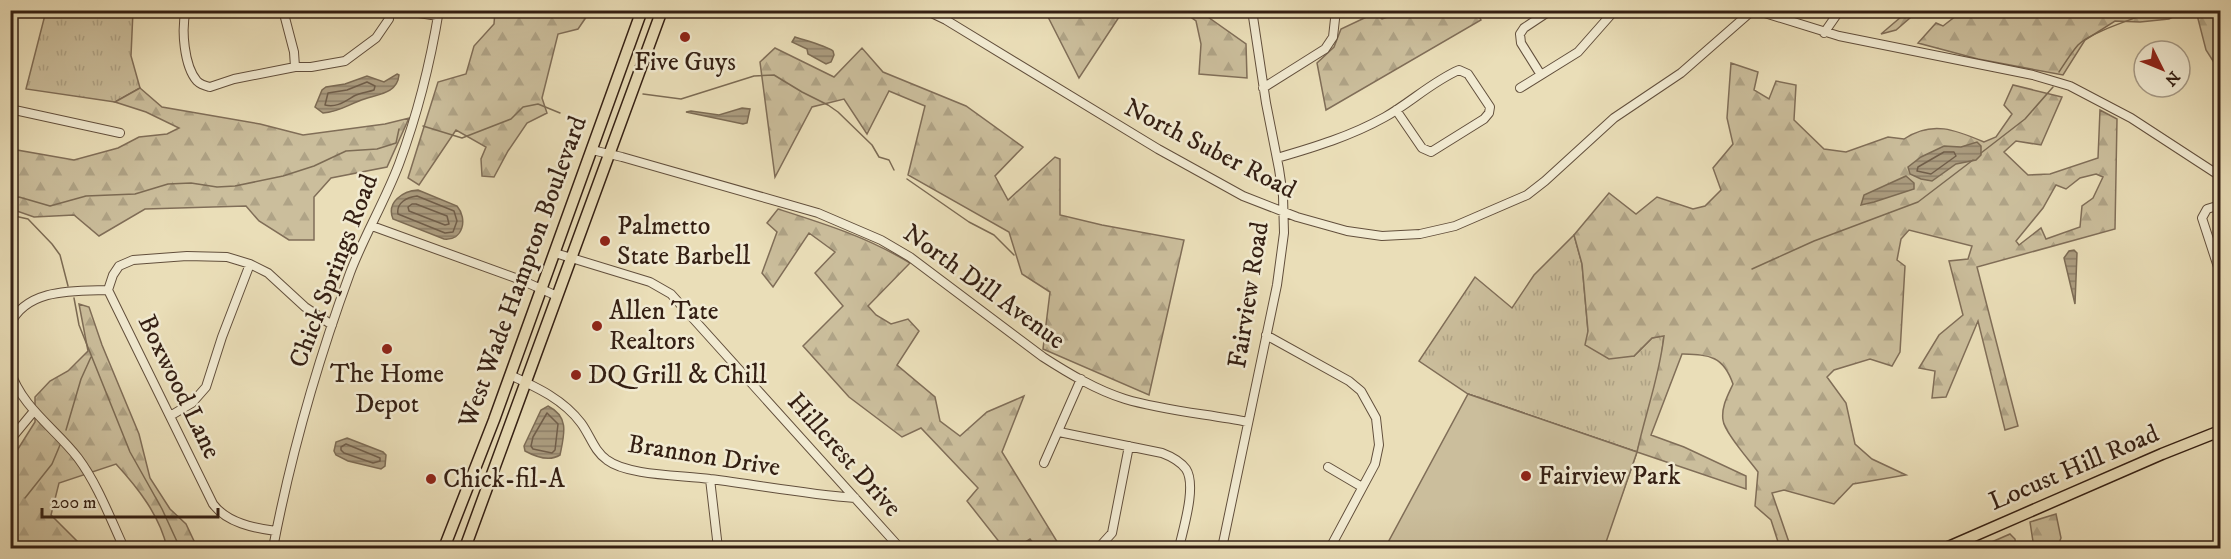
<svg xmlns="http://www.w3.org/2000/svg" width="2231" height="559" font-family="'IM FELL DW Pica',serif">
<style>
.grass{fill:url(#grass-tufts);stroke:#806e58;stroke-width:1.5}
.forest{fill:url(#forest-firs);stroke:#806e58;stroke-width:1.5;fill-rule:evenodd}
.pitch{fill:#cbbe9c;stroke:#806e58;stroke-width:1.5}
.water{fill:url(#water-rules);stroke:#7c6b54;stroke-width:1.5}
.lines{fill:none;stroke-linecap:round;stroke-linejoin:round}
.shore{stroke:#705e4a;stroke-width:1.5}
.stream{stroke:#7c6b54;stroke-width:1.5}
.minor-casing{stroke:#624f3c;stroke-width:10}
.major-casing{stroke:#341f13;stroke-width:13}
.minor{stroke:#f1ead1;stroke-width:8}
.major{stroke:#eadeb8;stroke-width:10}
.poi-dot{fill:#8f2418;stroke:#f1ead1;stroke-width:2}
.labels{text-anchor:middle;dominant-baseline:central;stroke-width:5;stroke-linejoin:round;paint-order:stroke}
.poi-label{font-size:26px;fill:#341f13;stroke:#f1ead1;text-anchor:start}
.street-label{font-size:26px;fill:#341f13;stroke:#f1ead1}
</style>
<defs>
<pattern id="grass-tufts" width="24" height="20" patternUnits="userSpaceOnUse" patternTransform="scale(1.5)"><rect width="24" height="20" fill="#cbbe9c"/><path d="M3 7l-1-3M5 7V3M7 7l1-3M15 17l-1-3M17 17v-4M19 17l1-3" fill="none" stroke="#afa386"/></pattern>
<pattern id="forest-firs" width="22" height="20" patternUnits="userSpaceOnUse" patternTransform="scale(1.5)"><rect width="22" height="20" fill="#cbbe9c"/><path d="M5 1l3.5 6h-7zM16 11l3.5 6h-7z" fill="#afa386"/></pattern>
<pattern id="water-rules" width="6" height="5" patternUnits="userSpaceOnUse" patternTransform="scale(1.5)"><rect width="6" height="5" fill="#ac9d80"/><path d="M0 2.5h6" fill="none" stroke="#8d7f68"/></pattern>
</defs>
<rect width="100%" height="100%" fill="#eadeb8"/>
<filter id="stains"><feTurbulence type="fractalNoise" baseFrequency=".00333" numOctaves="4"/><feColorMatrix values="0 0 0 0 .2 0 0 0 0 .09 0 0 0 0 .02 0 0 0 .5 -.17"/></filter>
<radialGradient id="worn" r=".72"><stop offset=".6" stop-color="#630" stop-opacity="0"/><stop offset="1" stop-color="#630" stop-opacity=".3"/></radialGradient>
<path class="grass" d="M46 11H133L131 56 140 88 115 102 26 89Z
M1574 235 1582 264 1588 331 1634 356 1652 338 1664 335 1661 360 1652 400 1637 452 1468 394 1419 361 1475 277 1512 308 1534 275Z"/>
<path class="forest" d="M495 11H618L617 17 589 13 578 29 558 34 542 98 547 113 527 123 508 151 494 177 482 176 481 159 486 147 456 130 419 185 408 178 438 82 466 74 474 46 494 24Z
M1045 11H1123L1079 78Z
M1182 11H1203L1208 17 1246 44 1247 78 1199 74 1201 44 1196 21Z
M1396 11H1476L1481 20 1326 110 1317 63 1334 47 1341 29 1375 13 1382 19 1394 15Z
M1908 11H1918L1896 30 1881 34Z
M1954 11H2184L2169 19 2140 22 2115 21 2085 40 2063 75 1978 59 1918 43 1936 23 1943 26 1957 15Z
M2196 11H2220L2216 46 2220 53V72L2206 50Z
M775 48 834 77 862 48 883 72 966 106 1023 147 995 176 1008 200 1055 157 1060 159V215L1102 225 1184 240 1149 395 1043 349 1050 292 1022 274 1009 232 908 175 925 106 889 91 867 134 844 99 812 107 775 177 760 62Z
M1731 63 1758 72 1754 90 1769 99 1776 81 1796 85 1794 120 1824 149 1846 152 1888 137 1904 139C1932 120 1956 130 1984 142L1996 137 2012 114 2004 105 2013 85 2062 97 2041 145 2016 141 2004 152 2028 175 2050 174 2098 158 2100 110 2117 119 2115 229 1977 267 2018 426 2005 430 1978 321 1946 397 1932 398 1935 371 1919 368 1939 335 1963 315 1949 261 1968 259 1972 246 1909 230 1901 239 1897 260 1905 266 1900 352 1892 366 1870 359 1834 370 1827 377 1846 403 1855 444 1872 459 1906 475 1853 484 1834 504 1784 490 1772 493 1791 548H1780L1771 520 1755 506 1758 472C1750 461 1724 432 1723 420 1721 407 1728 395 1733 384 1723 355 1709 355 1682 354L1651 435 1684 447 1746 476V489L1637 452 1620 500 1468 394 1637 452C1646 411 1659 378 1664 336L1652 338 1634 356 1609 359 1585 345 1588 331 1582 264 1574 235 1609 193 1636 214 1657 197 1693 209 1705 206 1721 190 1713 168 1733 144 1727 118ZM2096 174 2103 177 2093 198 2082 206 2080 227 2046 239 2041 228 2019 245 2016 241 2043 208 2056 185 2066 189 2080 178Z
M140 88 162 107 260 124 303 135 385 124 409 118 387 167 331 178 314 197V240H289L259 221 246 206 145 209 99 236 74 215 34 217 11 209V149L74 160 118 148 139 137 167 134 179 128 146 112 115 102Z
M778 209C825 224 867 237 910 263L868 306 876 315 891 324 908 319 919 331 897 365 935 397 940 421 960 436 987 412 1024 396 1002 452 1061 548H1037L1030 539 1016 548H1004L967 501 978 488 921 428 902 437 849 397 803 346 843 306 815 273 835 252 809 233 773 287 762 273 777 232 767 223Z
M79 304 89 307 102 345 139 434 150 478 170 509 186 524 195 543 222 548H167C160 516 138 488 116 464L59 483 51 515 84 548H11V460L35 422V397L50 381 68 371 88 351Z
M2056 514 2061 538 2057 548H2034L2030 522Z
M2010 534 2015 539 2016 548H1978Z"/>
<path class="pitch" d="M1468 394 1637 452 1604 548H1385Z"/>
<path class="water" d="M795 37C804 40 827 46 833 51L834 55 831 62 826 64 808 54 807 49 792 42Z
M397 74 399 75C397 96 373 94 359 101 346 106 338 112 323 113L315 107 322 90 326 87 345 84 367 76 384 82Z
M742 108 750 109 747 123 743 124 686 112 691 111 719 115Z
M1977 142 1981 146V155L1976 160 1956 164 1932 181 1921 179 1910 174 1908 167 1921 157 1944 146 1961 147Z
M1906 176 1914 183V189L1874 202 1861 205 1864 195Z
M418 190 457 206C468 219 463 241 444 239L393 219C386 202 403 191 418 190Z
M2074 250 2077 253 2075 304 2064 258 2069 251Z
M548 406C570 417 564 435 560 455 549 462 536 457 525 451L524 446 541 410Z
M347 438 383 452 386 455 385 466 381 469 348 461 336 455 334 451 336 442Z"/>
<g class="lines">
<path class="shore" d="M367 82 375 86 374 90C368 92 360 93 354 96 344 102 336 108 325 105L328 93 347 90Z
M1944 152H1954L1956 156 1931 174 1917 171 1918 167Z
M417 196 454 211 457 221 453 232 445 233 398 214C396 203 407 197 417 196Z
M412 204H416L447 216 449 224 445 225 409 211 408 207Z
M547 413 558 424 555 450 552 453 533 449 531 446 533 437Z
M346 444 380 458V461L373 463 344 453 341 450V447Z"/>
<path class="stream" d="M2059 72C2065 63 2071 53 2078 45 2090 32 2137 18 2156 10
M643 94 681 99 754 76 774 75 802 92 828 105 838 112 872 145 879 157 889 160 894 170
M423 126 462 138 511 119 523 107 538 104 560 113
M1981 153 2025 119 2053 87
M907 179 969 222 994 235 1014 255
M10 198 19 197 50 206 86 196 135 194 168 184 191 183 217 187 235 186 283 176 314 166 346 151 377 149 396 143 399 129
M10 215 28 219 52 244 60 255 68 286
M1752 269 1814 241 1918 202 1973 160
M74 298 79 325 130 452 162 509 180 548
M66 430 81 379 91 357
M25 498 52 464 60 445"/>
<g class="minor-casing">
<path id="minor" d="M186 10C181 29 184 66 197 81 201 85 206 86 210 87L234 79 295 67H311L345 61 376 38 389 19V10
M283 10 294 52 295 67
M400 10 438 16
M925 10 946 20 1158 149 1243 196 1297 217 1347 231 1382 236 1420 234 1455 226 1527 195 1545 181 1614 118 1681 73 1753 10
M1755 10 1839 36 2033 75 2070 86 2131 118 2220 176
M1824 33 1840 10
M1541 75 1521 43 1520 34 1524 28 1551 10
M1263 88 1325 49 1333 37 1336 10
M1520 88 1578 52 1615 10
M10 109 120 133
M592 150 622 157 818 213 881 240 910 257 1043 357C1068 373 1096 390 1125 399 1165 411 1208 414 1248 422
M1277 158C1315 147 1351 136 1385 117 1410 103 1433 81 1459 70L1468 74 1490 107 1489 113 1484 119 1431 152 1422 148 1396 110
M2220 205 2207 209 2202 218 2220 273
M372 226 521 280 557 296
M555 253 650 282 671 294 900 548
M108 290 213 504C227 523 254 528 276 531
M10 325C26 288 74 291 108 290L113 275 119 266 133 260 187 256 227 257 250 264 268 273 305 307 332 325
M1266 335 1349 381 1361 391 1376 418 1379 445 1375 464 1330 548
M10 370C21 407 56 429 78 458 98 485 110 518 124 548
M510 375C536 387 563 399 581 423 590 435 594 451 607 460 628 476 683 475 710 479 758 485 806 494 855 498
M170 416 192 403 206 387 222 337 250 264
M1059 432 1162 453C1170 456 1180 461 1186 469 1197 486 1183 529 1179 548
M10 440 34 411
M1044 463 1081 379
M1328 467 1362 487
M710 479 718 548
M1102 544 1112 533 1129 446
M273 548C291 454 317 363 350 273 364 236 385 201 399 164 418 113 430 65 439 10
M1222 548 1277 285 1284 233 1283 196 1279 169 1266 103 1252 10"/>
</g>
<g class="major-casing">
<path id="major" d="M444 548 494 420 642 10
M465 548 662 10
M1946 548 2162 454 2220 431"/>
</g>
<use href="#minor" class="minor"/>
<use href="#major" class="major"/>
</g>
<g class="poi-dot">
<circle cx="685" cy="37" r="6"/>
<circle cx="605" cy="241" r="6"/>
<circle cx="597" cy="326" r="6"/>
<circle cx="387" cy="349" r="6"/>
<circle cx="576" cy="375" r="6"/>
<circle cx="1526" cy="476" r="6"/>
<circle cx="431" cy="479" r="6"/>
</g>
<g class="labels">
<g class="poi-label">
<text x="685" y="62" text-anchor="middle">Five Guys</text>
<text x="617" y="226">Palmetto<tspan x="617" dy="30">State Barbell</tspan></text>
<text x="609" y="311">Allen Tate<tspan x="609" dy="30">Realtors</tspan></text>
<text x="387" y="374" text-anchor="middle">The Home<tspan x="387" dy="30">Depot</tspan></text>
<text x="588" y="375">DQ Grill &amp; Chill</text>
<text x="1538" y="476">Fairview Park</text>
<text x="443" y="479">Chick-fil-A</text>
</g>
<g class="street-label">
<text transform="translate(1210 149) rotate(27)">North Suber Road</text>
<text transform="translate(334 271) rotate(-69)">Chick Springs Road</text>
<text transform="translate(523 272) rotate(-70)">West Wade Hampton Boulevard</text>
<text transform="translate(984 287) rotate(36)">North Dill Avenue</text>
<text transform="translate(1249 295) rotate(-81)">Fairview Road</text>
<text transform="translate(179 387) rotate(64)">Boxwood Lane</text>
<text transform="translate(844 455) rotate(48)">Hillcrest Drive</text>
<text transform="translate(704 456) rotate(9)">Brannon Drive</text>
<text transform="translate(2074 468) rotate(-23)">Locust Hill Road</text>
</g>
</g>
<rect width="2231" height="559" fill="none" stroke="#eadeb8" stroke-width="36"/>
<rect x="12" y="12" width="2207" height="535" fill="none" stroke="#341f13" stroke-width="3"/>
<rect x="18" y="18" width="2195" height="523" fill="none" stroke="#341f13" stroke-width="1.5"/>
<g transform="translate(2162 69) rotate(133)"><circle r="28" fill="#f1ead1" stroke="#a59985" stroke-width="1.5"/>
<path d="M0-4.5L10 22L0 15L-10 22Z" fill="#8f2418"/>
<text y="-9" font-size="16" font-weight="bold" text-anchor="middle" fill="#341f13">N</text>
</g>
<path d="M42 508v9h176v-9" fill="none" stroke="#341f13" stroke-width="3"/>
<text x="51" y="508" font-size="18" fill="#341f13" stroke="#f1ead1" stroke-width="4.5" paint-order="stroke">200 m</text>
<rect width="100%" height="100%" filter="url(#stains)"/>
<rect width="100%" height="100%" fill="url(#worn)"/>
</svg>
